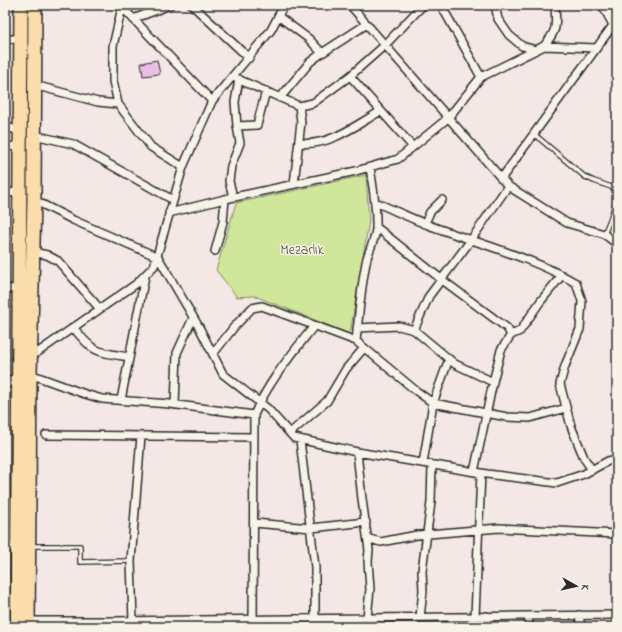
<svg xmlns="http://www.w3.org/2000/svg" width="622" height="632" font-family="'Indie Flower',sans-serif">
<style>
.green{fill:#d0e69b;stroke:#7e8863}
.building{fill:#eabee4;stroke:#2b2b2b}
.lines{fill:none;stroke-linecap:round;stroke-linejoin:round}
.lane-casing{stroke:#2b2b2b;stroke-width:6}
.street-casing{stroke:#2b2b2b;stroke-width:10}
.secondary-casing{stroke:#2b2b2b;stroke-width:13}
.highway-casing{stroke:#2b2b2b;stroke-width:16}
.lane{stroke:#f7f3e8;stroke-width:3.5}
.street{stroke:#f7f3e8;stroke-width:7}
.secondary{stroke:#f7f3e8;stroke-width:10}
.highway{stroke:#faddab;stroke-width:13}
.labels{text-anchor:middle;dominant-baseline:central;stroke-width:3;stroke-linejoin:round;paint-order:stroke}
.park-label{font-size:14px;fill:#4c5041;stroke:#f7f3e8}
</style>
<rect width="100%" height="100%" fill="#f4e8e7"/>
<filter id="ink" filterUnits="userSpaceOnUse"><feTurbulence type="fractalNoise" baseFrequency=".025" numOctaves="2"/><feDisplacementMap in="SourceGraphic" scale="8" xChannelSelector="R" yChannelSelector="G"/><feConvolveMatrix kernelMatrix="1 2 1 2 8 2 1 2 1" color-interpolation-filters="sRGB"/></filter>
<g filter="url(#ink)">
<path class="green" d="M366 175 369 221 350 334 255 296 237 297 216 270 236 203Z"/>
<path class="building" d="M157 60 160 74 143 76 141 63Z"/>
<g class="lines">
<g class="lane-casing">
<path id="lane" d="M534 134 585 177 594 181 617 189
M604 234 610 220 617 198
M32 546H80V562L131 561"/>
</g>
<g class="street-casing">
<path id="street" d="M120 5 212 101
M192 5 249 58
M350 5 508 186 567 223 604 234 617 244
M441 5 481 77
M495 5 498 19 509 35 522 46 536 50
M122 7 113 46V81L118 104 151 147 183 167
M278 16 309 39 322 53
M133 19 170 5
M5 39H22
M544 46C558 29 556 26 555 5
M350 76 413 147
M233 77 299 106 313 103 350 76 385 45 423 5
M34 85 98 102 118 104
M280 98 310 62 322 53 367 24
M5 126 21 132
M237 126 235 102 239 79
M34 135 73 144 173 200
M299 143C329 147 356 125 381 111
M5 146 21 147
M501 179 614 24
M294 184 301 122 299 106
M5 193 20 192
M233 197 229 181 231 166 240 143 237 126 257 125 266 91
M34 200 73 220 158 257 199 327 223 374 268 409 294 438 357 452 487 474 557 483 584 474 608 461 617 459
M375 202C394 210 412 219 431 226 480 244 531 257 576 283L582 301 580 329 565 366 560 384 571 426 584 458 592 470
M169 213 225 199 356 171 398 159 448 118 481 77 544 46 596 48
M425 223 430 212 442 200
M376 227 441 279 507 328 511 335
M215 251 223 222 225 199
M33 252 47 255 58 261 100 309
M5 288 20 290
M73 327C93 353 97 352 129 357
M357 328 399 326 414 330 455 364 493 382
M414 330 429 296 471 240 508 186
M356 341C359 314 361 285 367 258 370 248 375 240 376 229 377 208 373 188 370 167
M213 354 234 327 252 308 262 306 356 341 415 390 433 403 507 417 530 418 566 408
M31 357 136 284 154 266 183 167 212 101 271 30 284 5
M30 374 85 394 102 399 170 404 254 415
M121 400 145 276
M175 405 177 353 193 318
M290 433 327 401 346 369 364 348
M46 435 254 437
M300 440 315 567V627
M357 452 362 499 369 550 368 561 370 589 366 627
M423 463 433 403 449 359
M474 472 493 382 501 350 511 335 520 331 540 302 562 275
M254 523 311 528 366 522
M369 539 381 542 417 535 499 528 617 534
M5 546 17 548
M579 615 581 627
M486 616 487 627
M528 616 529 627
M420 617 423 591 422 571 431 502 432 465
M475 617 481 473
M28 621H114L617 615
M133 621 131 561 141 436
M253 627 254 415C268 382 292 354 314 326"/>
</g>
<g class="secondary-casing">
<path id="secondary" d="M604 5 617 29
M614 5 617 11
M5 383 19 379"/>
</g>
<g class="highway-casing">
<path id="highway" d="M17 627 21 5
M28 627 30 374 34 200 35 5"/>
</g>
<use href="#lane" class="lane"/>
<use href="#street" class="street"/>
<use href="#secondary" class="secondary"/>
<use href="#highway" class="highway"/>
</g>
</g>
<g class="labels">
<g class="park-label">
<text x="302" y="250">Mezarlık</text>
</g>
</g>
<rect width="622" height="632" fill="none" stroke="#f7f3e8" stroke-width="20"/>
<rect x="10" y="10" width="602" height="612" fill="none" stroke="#2b2b2b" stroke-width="1.5" filter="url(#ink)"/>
<g transform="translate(576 586) rotate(98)" stroke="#f7f3e8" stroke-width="3" paint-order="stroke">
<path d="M0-3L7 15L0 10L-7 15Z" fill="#2b2b2b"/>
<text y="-6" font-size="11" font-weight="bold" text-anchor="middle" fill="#2b2b2b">K</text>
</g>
</svg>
